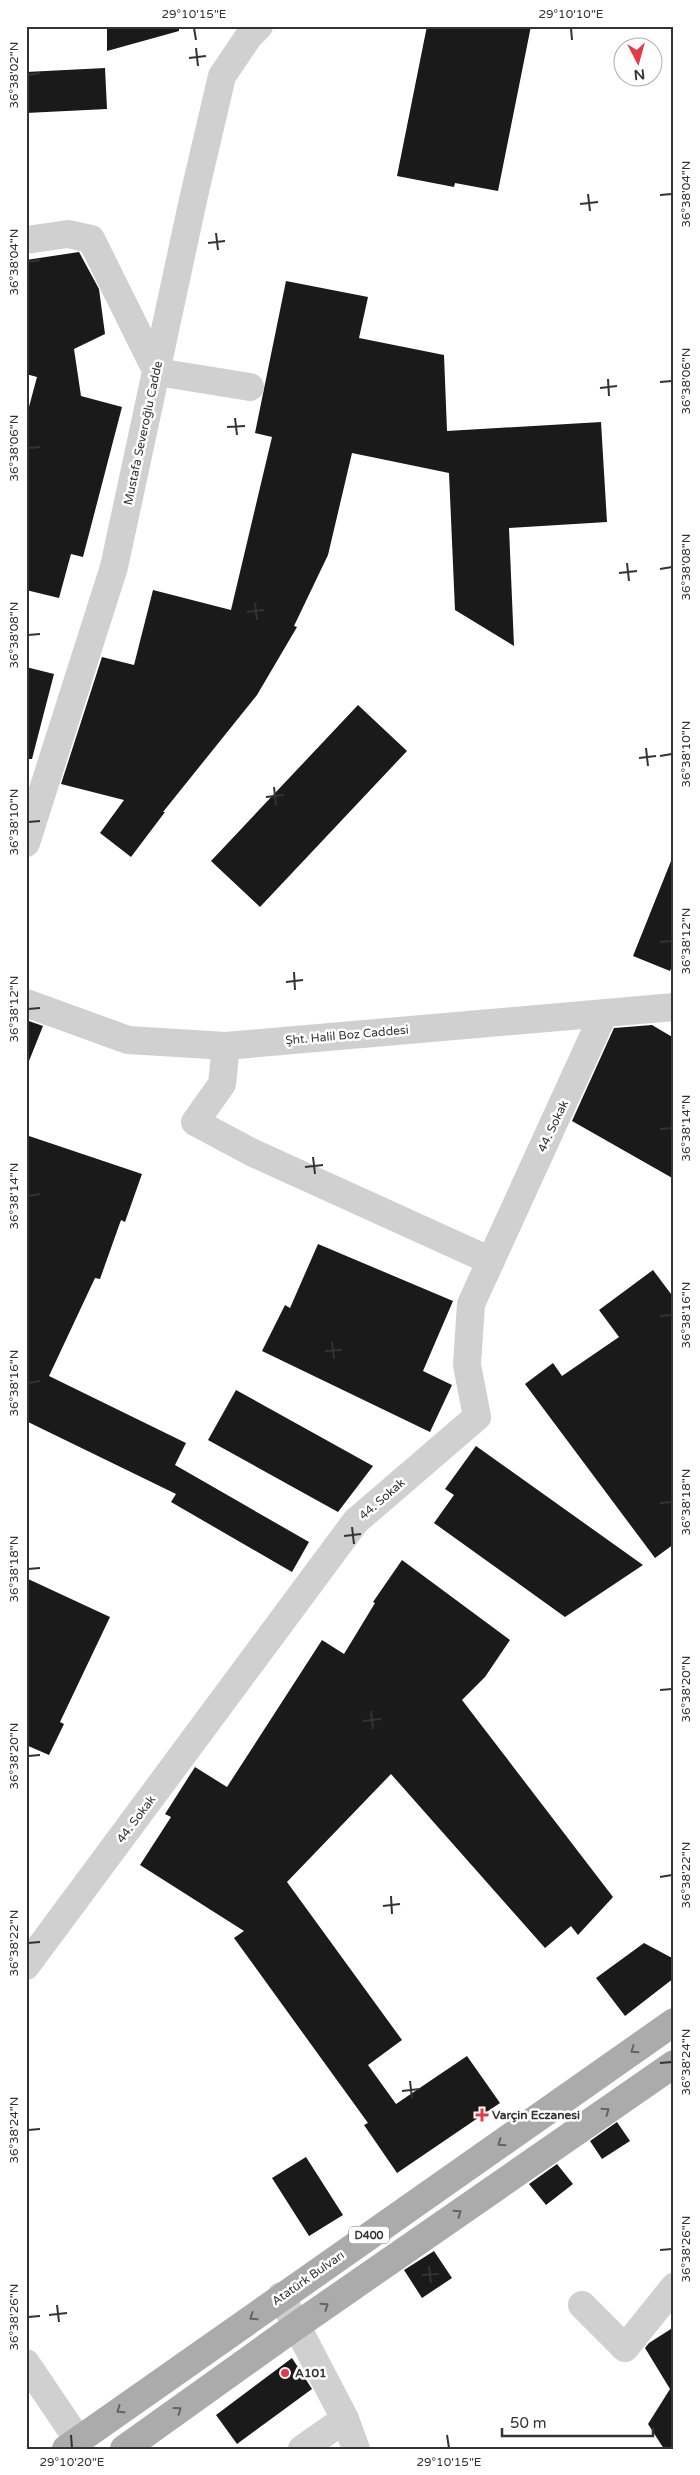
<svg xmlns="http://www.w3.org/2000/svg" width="700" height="2475" font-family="'Varela Round',sans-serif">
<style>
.building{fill:#1a1a1a}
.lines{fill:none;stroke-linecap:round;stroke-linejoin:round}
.minor{stroke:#d0d0d0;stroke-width:28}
.major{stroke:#ababab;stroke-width:28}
.oneway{stroke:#636363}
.ticks{fill:none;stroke:#333;stroke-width:2}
.poi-dot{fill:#e63946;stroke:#fff;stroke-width:2}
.labels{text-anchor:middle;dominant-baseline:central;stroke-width:5;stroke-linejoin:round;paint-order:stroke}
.shield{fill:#fff;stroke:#707070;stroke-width:1}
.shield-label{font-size:11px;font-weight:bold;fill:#333}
.street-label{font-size:12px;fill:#333;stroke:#fff}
.poi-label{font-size:12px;font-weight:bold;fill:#333;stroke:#fff;text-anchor:start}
.neatline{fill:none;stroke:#333;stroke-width:2}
.ticks-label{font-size:12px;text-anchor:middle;fill:#333}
</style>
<rect width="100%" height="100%" fill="#fff"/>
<path class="building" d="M107 26H179V31L107 51Z
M427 26H531L498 191 455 183 454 187 397 176Z
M105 68 107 109 26 113V72Z
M79 252 99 289 105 334 74 349 81 396 122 407 83 557 71 554 59 598 26 590V418L37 377 26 374V260Z
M286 281 368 297 359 338 444 355 447 431 601 422 607 522 509 528 514 646 455 610 449 473 352 453 328 555 294 626 297 627 257 695 163 812H165L131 857 100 833 124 800 61 784 102 657 134 665 153 590 231 610 272 437 255 433Z
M26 667 54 674 32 759H26Z
M358 705 407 751 260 907 211 861Z
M673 856 674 961 670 971 633 956Z
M26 1020 43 1026 27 1066H26Z
M652 1025 674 1038V1179L572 1121 614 1028Z
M26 1135 142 1174 125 1222 121 1220 100 1279 95 1278 49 1376 186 1443 175 1465 309 1542 292 1572 171 1502 176 1494 26 1421Z
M318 1244 453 1301 423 1371 452 1385 430 1432 262 1351 285 1305 290 1308Z
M653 1270 674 1298V1544L655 1558 525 1384 553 1363 562 1376 619 1337 599 1310Z
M236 1390 373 1466 338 1512 208 1440Z
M476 1446 643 1565 565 1617 434 1523 454 1495 445 1489Z
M402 1560 510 1640 485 1677 462 1700 613 1897 578 1935 571 1926 545 1948 391 1774 287 1882 402 2040 368 2065 396 2104 467 2056 500 2103 397 2173 364 2125 368 2123 234 1938 244 1931 140 1865 171 1817 165 1814 195 1767 227 1787 322 1640 344 1654 375 1603 373 1602Z
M26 1578 110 1617 60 1722 64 1724 49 1755 26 1745Z
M644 1943 674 1959V1978L625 2016 596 1978Z
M617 2122 630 2141 602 2159 590 2141Z
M306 2157 343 2215 309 2236 272 2178Z
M557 2164 573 2184 546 2205 529 2184Z
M434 2251 452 2278 422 2298 404 2270Z
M674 2327V2449H664L648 2424 670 2389 645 2348 649 2343Z
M292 2358 312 2389 237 2444 216 2415Z"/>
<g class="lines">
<path class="minor" d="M26 240 68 234 91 239 157 372 250 387
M26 843 114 567 193 200 222 76 249 36 259 26
M26 1003 128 1040 226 1046 674 1007
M226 1046 222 1084 195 1122 251 1152 491 1261
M26 1966 356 1521 477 1417 467 1365 471 1304 604 1013
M281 2296 345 2419 356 2449
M582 2305 625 2348 674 2287
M26 2363 78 2440
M302 2449 345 2419"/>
<path class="major" d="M66 2449 674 2022
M124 2449 296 2326 674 2064"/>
</g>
<defs><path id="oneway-chevron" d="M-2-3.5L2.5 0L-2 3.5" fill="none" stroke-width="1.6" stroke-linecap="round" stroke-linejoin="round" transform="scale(1.25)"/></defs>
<g class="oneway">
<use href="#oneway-chevron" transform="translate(634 2050) rotate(145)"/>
<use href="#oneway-chevron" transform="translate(606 2111) rotate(-35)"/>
<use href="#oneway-chevron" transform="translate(501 2143) rotate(145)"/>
<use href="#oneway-chevron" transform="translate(458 2213) rotate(-35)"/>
<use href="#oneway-chevron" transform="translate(325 2306) rotate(-35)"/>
<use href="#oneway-chevron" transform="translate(253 2317) rotate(145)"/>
<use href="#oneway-chevron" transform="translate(120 2410) rotate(145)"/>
<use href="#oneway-chevron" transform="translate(178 2410) rotate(-36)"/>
</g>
<path class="ticks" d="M194 28 196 40M571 28 572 40M196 48 198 66M189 58 206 56M28 75 40 73M588 194 590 211M660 195 672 194M580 204 598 202M216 233 218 250M208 243 225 241M28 262 40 260M608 379 609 396M660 382 672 381M600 388 617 386M235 418 237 435M227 427 245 426M28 448 40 447M627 563 629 581M660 569 672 567M619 573 637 571M255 603 257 620M247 612 264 610M28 635 40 634M646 748 648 766M660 756 672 754M639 758 656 756M274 787 276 805M266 797 284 795M28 822 40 821M660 942 672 941M294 972 295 990M286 982 303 980M28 1009 40 1008M660 1129 672 1128M313 1157 315 1174M305 1167 323 1165M28 1196 40 1194M660 1316 672 1315M332 1342 334 1359M325 1351 342 1350M28 1383 40 1381M660 1503 672 1502M352 1527 354 1544M344 1536 361 1534M28 1569 40 1568M660 1690 672 1689M371 1711 373 1729M363 1721 381 1719M28 1756 40 1755M660 1877 672 1875M391 1896 392 1914M383 1906 400 1904M28 1943 40 1942M660 2063 672 2062M410 2081 412 2098M402 2091 420 2089M28 2130 40 2129M660 2250 672 2249M429 2266 431 2283M422 2275 439 2274M57 2305 59 2322M49 2315 67 2313M28 2317 40 2316M71 2435 72 2448M447 2435 449 2448"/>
<g class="poi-dot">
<path d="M479.5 2107.5h5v5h5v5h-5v5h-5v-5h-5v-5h5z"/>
<circle cx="285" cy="2373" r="5"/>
</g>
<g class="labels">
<rect class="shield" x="349" y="2226.5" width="40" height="17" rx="4"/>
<g class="shield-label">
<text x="369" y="2235">D400</text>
</g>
<g class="street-label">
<text transform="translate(143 433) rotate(-78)">Mustafa Severoğlu Cadde</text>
<text transform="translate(347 1035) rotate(-5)">Şht. Halil Boz Caddesi</text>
<text transform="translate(553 1126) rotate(-65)">44. Sokak</text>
<text transform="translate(382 1499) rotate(-41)">44. Sokak</text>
<text transform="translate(136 1819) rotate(-53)">44. Sokak</text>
<text transform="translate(308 2278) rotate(-35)">Atatürk Bulvarı</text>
</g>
<g class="poi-label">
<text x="492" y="2115">Varçin Eczanesi</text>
<text x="295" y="2373">A101</text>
</g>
</g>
<rect width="700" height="2475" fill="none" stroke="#ffffff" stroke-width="55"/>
<g transform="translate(638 62) rotate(174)"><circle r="24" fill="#ffffff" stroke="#adadad"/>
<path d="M0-4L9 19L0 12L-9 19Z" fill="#e63946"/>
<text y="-8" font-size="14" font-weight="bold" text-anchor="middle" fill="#333333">N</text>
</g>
<path d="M502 2428v8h151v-8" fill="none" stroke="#333333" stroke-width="2.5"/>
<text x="510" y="2428" font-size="15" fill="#333333" stroke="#ffffff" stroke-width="4" paint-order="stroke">50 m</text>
<rect x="28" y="28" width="644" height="2420" class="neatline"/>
<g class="ticks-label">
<text x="194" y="18">29°10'15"E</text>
<text x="571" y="18">29°10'10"E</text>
<text transform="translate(14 75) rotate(-90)" y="4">36°38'02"N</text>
<text transform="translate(686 194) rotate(-90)" y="4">36°38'04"N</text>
<text transform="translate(14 262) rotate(-90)" y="4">36°38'04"N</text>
<text transform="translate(686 381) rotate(-90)" y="4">36°38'06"N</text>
<text transform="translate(14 448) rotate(-90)" y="4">36°38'06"N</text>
<text transform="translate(686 567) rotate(-90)" y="4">36°38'08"N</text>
<text transform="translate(14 635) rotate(-90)" y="4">36°38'08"N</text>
<text transform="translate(686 754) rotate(-90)" y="4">36°38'10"N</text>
<text transform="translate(14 822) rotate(-90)" y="4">36°38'10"N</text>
<text transform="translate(686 941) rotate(-90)" y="4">36°38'12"N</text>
<text transform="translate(14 1009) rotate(-90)" y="4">36°38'12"N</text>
<text transform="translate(686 1128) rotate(-90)" y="4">36°38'14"N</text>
<text transform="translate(14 1196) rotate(-90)" y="4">36°38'14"N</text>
<text transform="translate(686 1315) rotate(-90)" y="4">36°38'16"N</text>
<text transform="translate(14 1383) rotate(-90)" y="4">36°38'16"N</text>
<text transform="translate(686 1502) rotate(-90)" y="4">36°38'18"N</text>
<text transform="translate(14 1569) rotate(-90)" y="4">36°38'18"N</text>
<text transform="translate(686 1689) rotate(-90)" y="4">36°38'20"N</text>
<text transform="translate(14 1756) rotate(-90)" y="4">36°38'20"N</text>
<text transform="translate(686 1875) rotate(-90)" y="4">36°38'22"N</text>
<text transform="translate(14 1943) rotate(-90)" y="4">36°38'22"N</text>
<text transform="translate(686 2062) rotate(-90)" y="4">36°38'24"N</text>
<text transform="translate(14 2130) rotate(-90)" y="4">36°38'24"N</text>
<text transform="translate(686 2249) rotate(-90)" y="4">36°38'26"N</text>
<text transform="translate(14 2317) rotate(-90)" y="4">36°38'26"N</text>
<text x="72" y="2466">29°10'20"E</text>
<text x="449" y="2466">29°10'15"E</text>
</g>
</svg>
